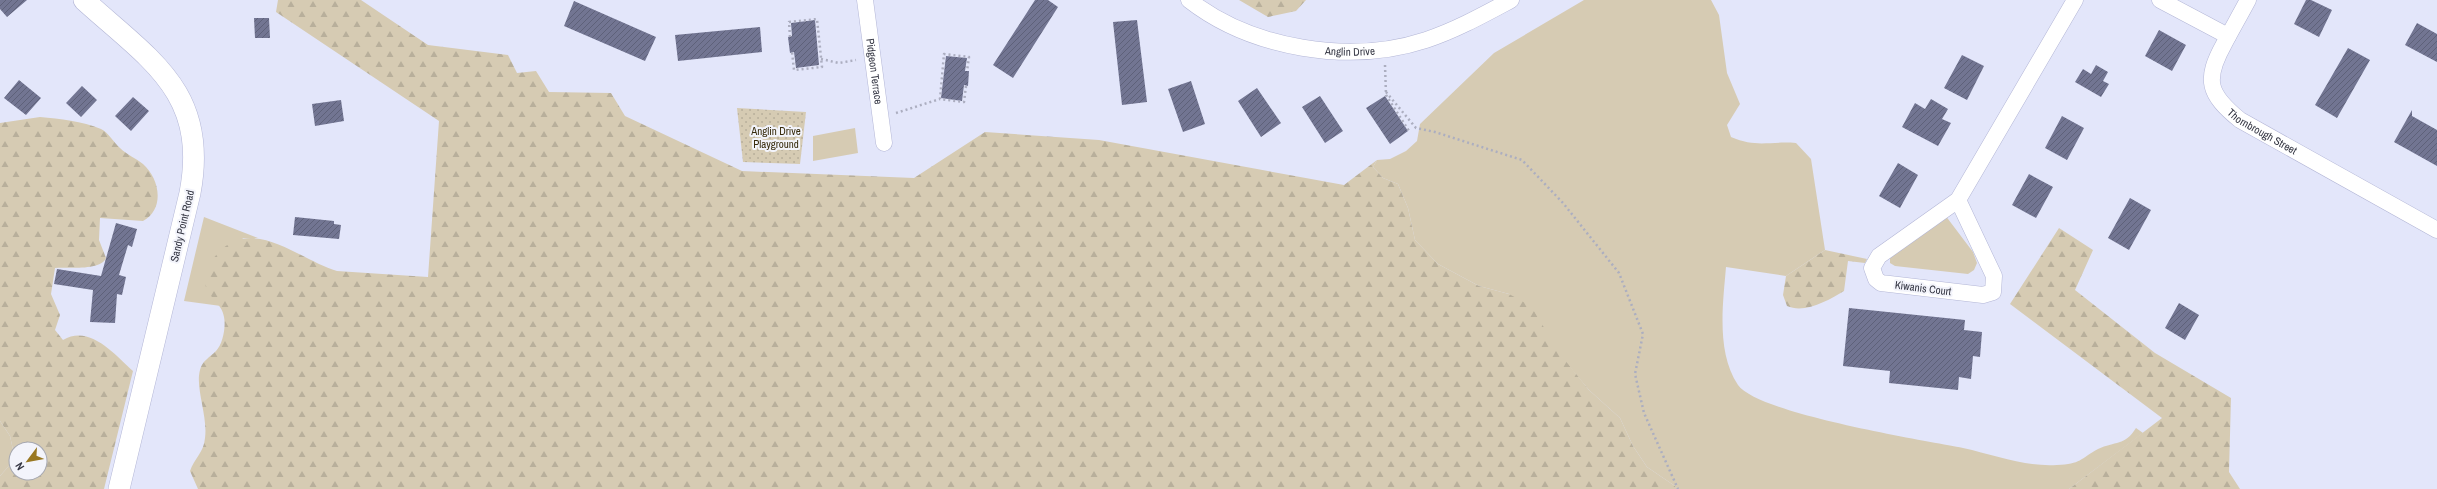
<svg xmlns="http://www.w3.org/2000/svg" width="2437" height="489" font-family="'Archivo Narrow',sans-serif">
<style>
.grass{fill:#d6cbb3}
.forest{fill:url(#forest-firs);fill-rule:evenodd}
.park{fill:url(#park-dots)}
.building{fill:url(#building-hatch)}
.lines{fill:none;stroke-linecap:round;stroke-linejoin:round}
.minor-casing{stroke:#b3b6d6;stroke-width:17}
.tertiary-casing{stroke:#b3b6d6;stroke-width:22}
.path{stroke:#acaec0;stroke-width:2.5;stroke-dasharray:2 3;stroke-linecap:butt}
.minor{stroke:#fff;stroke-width:16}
.tertiary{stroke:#fff;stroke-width:21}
.labels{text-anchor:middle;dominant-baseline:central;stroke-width:4;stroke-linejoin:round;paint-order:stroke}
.street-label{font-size:11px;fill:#333542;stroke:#f3f4fb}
.park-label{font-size:11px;fill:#372b0c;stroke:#f3f4fb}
</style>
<defs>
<pattern id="forest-firs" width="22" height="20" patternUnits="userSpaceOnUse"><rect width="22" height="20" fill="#d6cbb3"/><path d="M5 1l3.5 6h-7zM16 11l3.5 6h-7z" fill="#b8af9b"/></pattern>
<pattern id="park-dots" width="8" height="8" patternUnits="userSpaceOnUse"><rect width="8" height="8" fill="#d6cbb3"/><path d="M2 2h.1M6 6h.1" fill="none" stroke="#b8af9b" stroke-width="1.8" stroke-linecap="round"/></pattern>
<pattern id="building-hatch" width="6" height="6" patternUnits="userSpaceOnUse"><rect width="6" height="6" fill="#727592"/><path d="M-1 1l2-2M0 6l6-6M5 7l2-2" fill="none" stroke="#5e6179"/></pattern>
</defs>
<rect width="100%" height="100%" fill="#e3e6fa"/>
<path class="grass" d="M1584 0H1711L1719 15 1727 73 1740 104 1727 125 1731 137C1757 148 1769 141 1796 143L1811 159 1825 250 1786 276 1726 267C1723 304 1716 352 1738 385 1759 414 1922 440 1963 448 1995 455 2024 467 2057 465 2081 464 2080 459 2098 449 2115 441 2125 446 2136 428L2143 433 2069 489H1677L1675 486 1647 467 1633 446 1620 418 1589 390 1509 294 1479 286 1438 264 1415 240 1408 208 1398 184 1383 178 1373 167 1377 160 1390 159 1406 151 1417 141 1420 124 1494 53Z
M855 128 858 153 813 161V136Z
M1945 215 1973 252 1977 263 1974 270 1968 274 1895 266 1890 263V258Z
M204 217 258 238H243L210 293 221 306 184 301Z
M0 421 10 436 15 459 0 476Z"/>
<path class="forest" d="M278 0H361L428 45 508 55 517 73 536 71 549 92 611 93 625 116 742 171 914 178 985 132 1099 140 1344 185 1377 160 1373 167 1383 178 1398 184 1408 208 1415 240 1438 264 1479 286 1509 294 1531 306 1560 354 1589 390 1620 418 1633 446 1647 467 1675 486 1677 489H198L190 471C194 459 204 452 205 438 208 416 195 388 200 370 202 361 210 357 216 351 223 344 226 327 224 317 222 303 207 297 205 283 204 273 211 260 218 253 254 215 299 260 337 271L428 277 439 121 276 12Z
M1239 0H1306L1296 11 1268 17Z
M40 117C60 119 82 121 101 129 108 132 114 143 120 148 127 155 136 158 143 164 160 179 165 209 143 221L100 218 99 240 106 258C101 271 68 267 55 268L51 294 60 315 55 330 63 340C90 324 115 355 133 371L104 489H0V476L15 459 10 436 0 421V123ZM16 449H40V473H16Z
M2059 228 2093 250 2075 290 2155 353 2231 398 2229 472 2240 489H2069L2162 418 2010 304Z
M1825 250 1867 259 1865 263 1848 261 1844 291C1829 300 1805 314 1787 306L1783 295 1786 276Z"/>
<path class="park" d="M737 108 806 112 800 164 743 162Z"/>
<path class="building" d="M0 0H27L7 17 0 9Z
M1035 0H1048L1058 7 1013 78 993 65Z
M2306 0H2311L2332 10 2319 37 2294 24Z
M574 1 656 37 645 61 564 26Z
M254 18H269L270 38H255Z
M815 20 819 65 796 68 794 52 790 53 788 37 792 36 791 23Z
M1137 20 1147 102 1122 105 1113 22Z
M2417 23 2437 34V62L2405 45Z
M760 27 762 52 678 61 675 35Z
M2159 30 2186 45 2172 71 2145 56Z
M2348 48 2370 60 2337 118 2315 105Z
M1962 55 1984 66 1967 100 1944 88Z
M946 56 967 58 965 71H969L968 86 964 85 962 101 941 98Z
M2096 65 2108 72 2103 81 2109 84 2101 97 2075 82 2083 69 2091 74Z
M19 80 41 98 26 115 4 98Z
M1191 81 1205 124 1183 132 1168 89Z
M82 86 97 100 81 117 66 103Z
M1257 88 1281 123 1261 137 1238 101Z
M1320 96 1343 131 1325 143 1302 107Z
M1385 96 1408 131 1390 144 1366 108Z
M133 97 149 111 131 131 115 116Z
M1931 99 1948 109 1942 119 1951 123 1938 146 1902 127 1915 103 1925 109Z
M341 100 344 121 315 126 312 104Z
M2412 110V116L2437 130V166L2394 142Z
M2062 116 2084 128 2067 160 2045 148Z
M1898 163 1918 175 1900 208 1879 196Z
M2029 174 2053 187 2036 218 2012 205Z
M2130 198 2151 210 2129 250 2108 238Z
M295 217 334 221V224L341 225 339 239 293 235Z
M116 223 137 229 132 247 128 245 119 275 126 277 122 295 117 294 115 323 90 322 93 290 54 284 57 269 101 276Z
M2179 303 2199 315 2185 340 2165 328Z
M1849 308 1965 320 1964 330 1982 332 1980 357 1973 356 1971 379 1959 377 1958 390 1889 383 1890 371 1843 366Z"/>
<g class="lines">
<g class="minor-casing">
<g id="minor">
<path id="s1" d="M865 0 884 143"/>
<path id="s2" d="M1189 0C1252 49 1350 65 1426 40 1456 30 1483 15 1511 0"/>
<path d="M2160 0 2228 36"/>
<path id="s3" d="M2248 0C2240 15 2232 29 2224 44 2204 80 2208 94 2240 120L2437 230"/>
<path d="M1958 200 1994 276 1993 292 1983 295 1881 283 1876 279 1872 268 1879 256 1958 200 2075 0"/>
</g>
</g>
<g class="tertiary-casing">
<path id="tertiary" d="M84 0C150 60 209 92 190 193L119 489"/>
</g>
<path class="path" d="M790 37 789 22 817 19 822 67 794 70 792 52
M821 59 839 63 856 60
M1385 65 1386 95 1409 131
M966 86 964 102 940 99 944 54 969 57 967 71
M1386 92 1416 128 1435 132 1522 160 1563 203 1619 273 1643 334 1635 374 1644 413 1678 489
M896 113 940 99"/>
<use href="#minor" class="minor"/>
<use href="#tertiary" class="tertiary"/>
</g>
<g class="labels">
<g class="street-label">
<text stroke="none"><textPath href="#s2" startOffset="172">Anglin Drive</textPath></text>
<text stroke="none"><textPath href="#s1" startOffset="72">Pidgeon Terrace</textPath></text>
<text stroke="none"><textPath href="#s3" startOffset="164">Thornbrough Street</textPath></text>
<text transform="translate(182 226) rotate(-77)">Sandy Point Road</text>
<text transform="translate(1923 288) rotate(7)">Kiwanis Court</text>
</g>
<g class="park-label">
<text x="776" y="131">Anglin Drive<tspan x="776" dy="13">Playground</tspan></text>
</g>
</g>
<g transform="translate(28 461) rotate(238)"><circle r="19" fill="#f3f4fb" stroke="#a6a8b1"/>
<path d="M0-3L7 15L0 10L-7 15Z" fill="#997822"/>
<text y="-6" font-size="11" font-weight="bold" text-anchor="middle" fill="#333542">N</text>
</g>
</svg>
